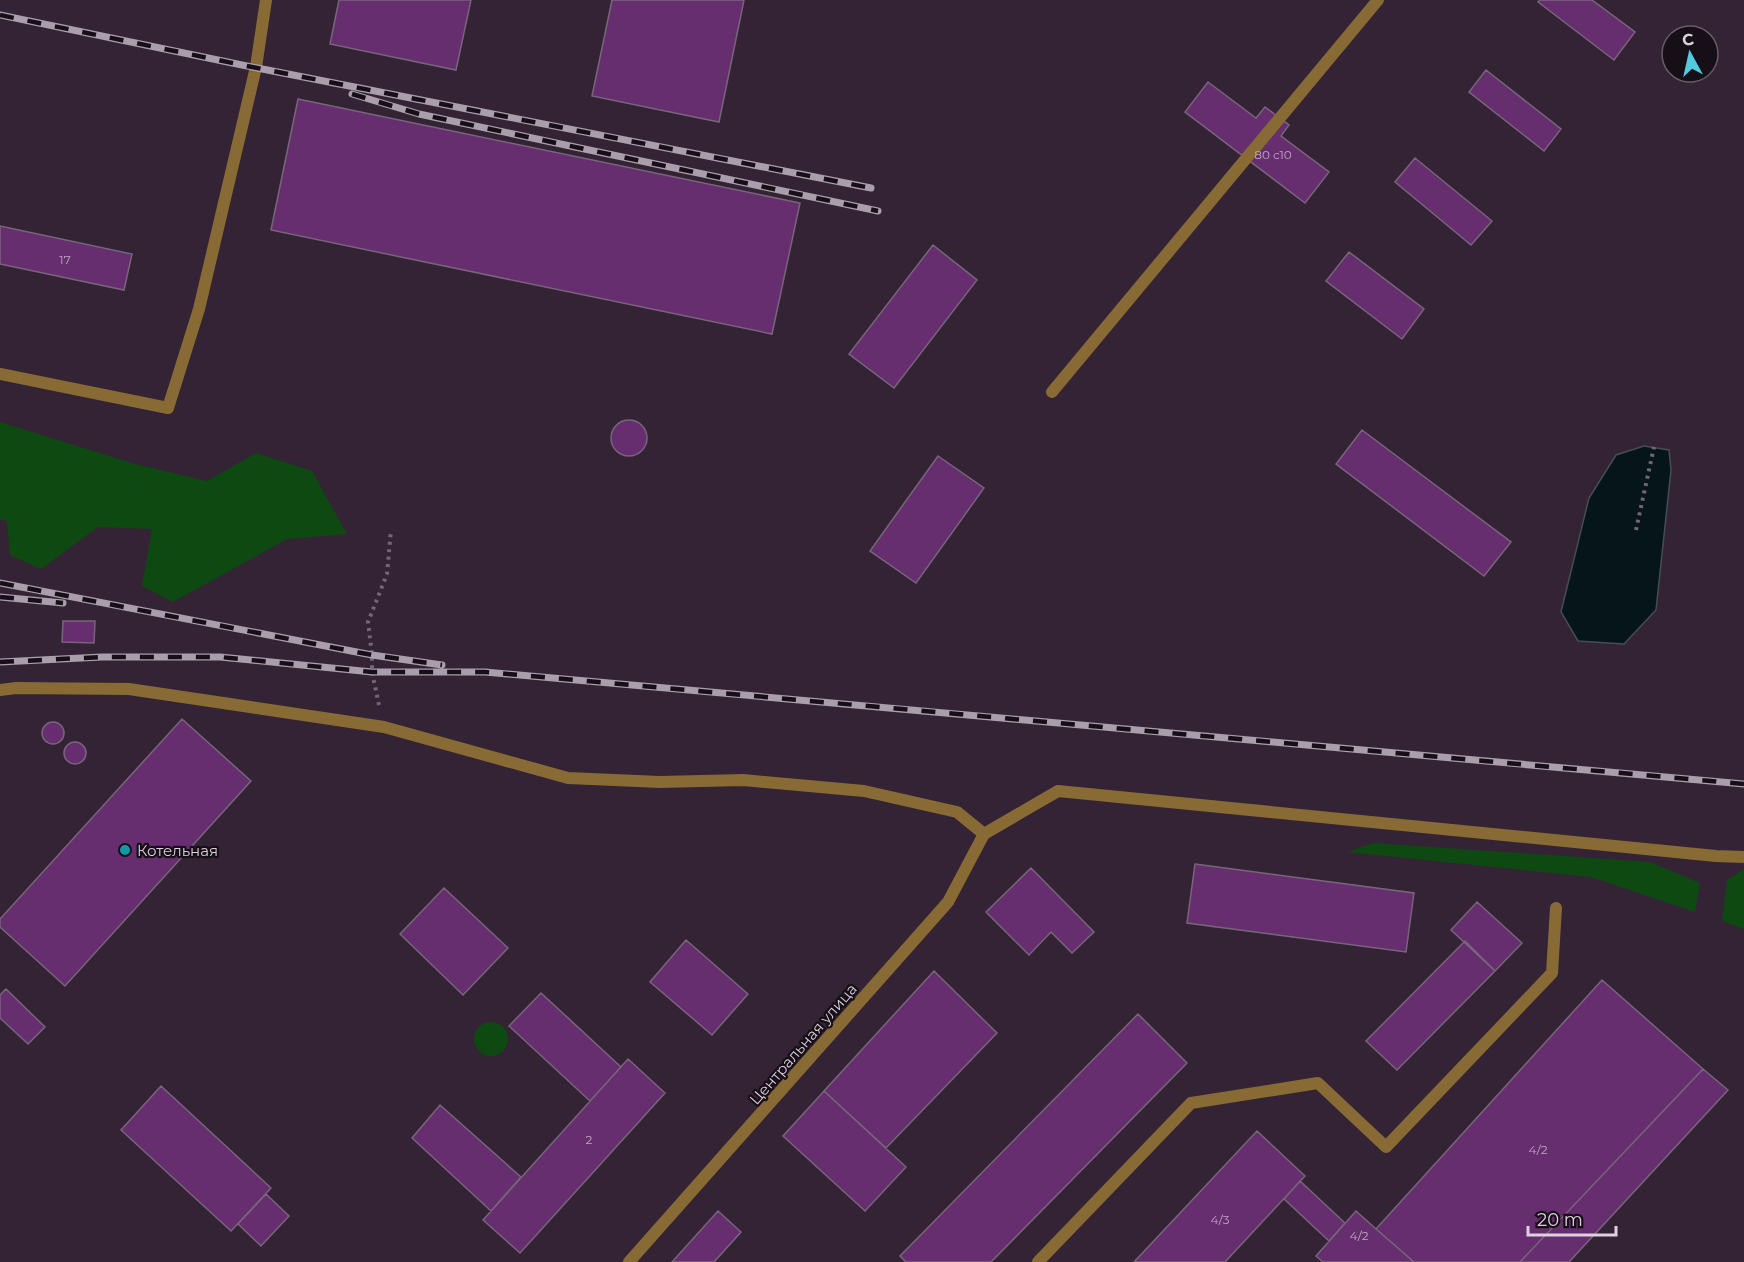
<svg xmlns="http://www.w3.org/2000/svg" width="1744" height="1262" font-family="Montserrat,sans-serif">
<style>
.green{fill:#0f4912}
.water{fill:#05151a;stroke:#464d54;stroke-width:1.5}
.building{fill:#662e6e;stroke:#78657b;stroke-width:1.5}
.lines{fill:none;stroke-linecap:round;stroke-linejoin:round}
.path{stroke:#736575;stroke-width:4;stroke-dasharray:3 4.5;stroke-linecap:butt}
.service{stroke:#886a34;stroke-width:12}
.minor{stroke:#886a34;stroke-width:12}
.rail-casing{stroke:#aa9eac;stroke-width:7}
.rail{stroke:#170f17;stroke-width:4.5;stroke-dasharray:14;stroke-linecap:butt}
.culture-dot{fill:#0f9aa8;stroke:#170f17;stroke-width:2}
.labels{text-anchor:middle;dominant-baseline:central;stroke-width:4.5;stroke-linejoin:round;paint-order:stroke}
.number-label{font-size:12px;fill:#bea8c1}
.poi-label{font-size:15px;fill:#dcd1dd;stroke:#170f17;text-anchor:start}
.street-label{font-size:15px;fill:#dcd1dd;stroke:#170f17}
</style>
<rect width="100%" height="100%" fill="#332335"/>
<path class="green" d="M0 422 135 464 207 481 256 453 312 471 347 534 287 539 173 602 142 586 152 529 98 527 41 569 10 555 7 521 0 519Z
M1373 843 1650 862 1700 883 1695 912 1591 877 1347 852Z
M1744 869V929L1722 921 1727 880Z
M474 1039a17 17 0 1 1 34 0a17 17 0 1 1-34 0Z"/>
<path class="water" d="M1644 446 1669 450 1671 470 1656 610 1624 644 1578 641 1561 612 1589 498 1616 455Z"/>
<path class="building" d="M339 0H471L456 70 330 44Z
M612 0H744L719 122 592 96Z
M1540 0H1592L1635 32 1614 60 1538 2Z
M1486 70 1561 129 1544 151 1469 92Z
M1208 82 1256 118 1265 107 1289 125 1281 136 1329 172 1305 203 1185 112Z
M298 99 800 203 772 334 271 230Z
M1415 158 1492 221 1471 245 1395 182Z
M0 226 132 254 124 290 0 264Z
M933 245 977 280 894 388 849 354Z
M1349 252 1424 309 1402 339 1326 281Z
M611 438a18 18 0 1 1 36 0a18 18 0 1 1-36 0Z
M1362 430 1511 542 1484 576 1336 464Z
M938 456 984 488 916 583 870 551Z
M63 621H95L94 643 62 642Z
M182 719 251 781 65 986 0 927V919Z
M42 733a11 11 0 1 1 22 0a11 11 0 1 1-22 0Z
M64 753a11 11 0 1 1 22 0a11 11 0 1 1-22 0Z
M1195 864 1414 893 1406 952 1187 923Z
M1031 868 1094 932 1072 953 1051 932 1029 955 986 912Z
M444 888 508 948 463 995 400 934Z
M1477 902 1522 943 1495 971 1451 930Z
M686 940 748 994 712 1035 650 982Z
M1465 941 1495 971 1397 1070 1366 1041Z
M934 971 997 1033 886 1148 824 1091Z
M1602 980 1703 1069 1520 1262H1414L1376 1229Z
M6 989 45 1027 28 1044 0 1018V995Z
M541 993 621 1067 590 1101 509 1026Z
M1138 1014 1187 1063 991 1262H906L900 1256Z
M628 1059 665 1093 520 1253 483 1220Z
M1703 1069 1728 1090 1569 1262H1520Z
M161 1086 271 1188 231 1231 121 1130Z
M824 1091 906 1167 865 1211 783 1136Z
M440 1105 521 1177 491 1211 412 1138Z
M1257 1131 1305 1176 1225 1262H1134Z
M1300 1181 1345 1223 1329 1241 1284 1199Z
M266 1194 289 1216 261 1246 238 1224Z
M718 1211 741 1232 714 1262H672Z
M1356 1211 1376 1229 1414 1262H1323L1316 1256Z"/>
<g class="lines">
<path class="path" d="M1636 530 1654 447
M379 705 372 672V655L368 622 387 574 391 530"/>
<path class="service" d="M1052 392 1378 0
M168 408 199 309 256 67 266 0
M984 834 1058 791 1716 856 1744 857
M1038 1262 1191 1103 1318 1083 1386 1147 1552 973 1556 908"/>
<path class="minor" d="M0 374 168 408
M0 690 16 688 129 689 384 727 568 778 660 782 743 780 864 791 957 812 984 834 948 902 629 1262"/>
<g class="rail-casing">
<path id="rail" d="M0 15 242 65 871 188
M352 94 419 114 878 211
M0 583 372 655 442 665
M0 597 63 603
M0 662 102 657H220L372 672H485L1744 784"/>
</g>
<use href="#rail" class="rail"/>
</g>
<circle class="culture-dot" cx="125" cy="850" r="6"/>
<g class="labels">
<g class="number-label">
<text x="1273" y="154">80 с10</text>
<text x="65" y="259">17</text>
<text x="589" y="1139">2</text>
<text x="1538" y="1149">4/2</text>
<text x="1220" y="1219">4/3</text>
<text x="1359" y="1235">4/2</text>
</g>
<g class="poi-label">
<text x="137" y="850">Котельная</text>
</g>
<g class="street-label">
<text transform="translate(803 1044) rotate(-49)">Центральная улица</text>
</g>
</g>
<g transform="translate(1690 54) rotate(352)"><circle r="28" fill="#170f17" stroke="#665d66" stroke-width="1.5"/>
<path d="M0-4.5L10 22L0 15L-10 22Z" fill="#54cade"/>
<text y="-9" font-size="16" font-weight="bold" text-anchor="middle" fill="#dcd1dd">С</text>
</g>
<path d="M1528 1226v9h88v-9" fill="none" stroke="#dcd1dd" stroke-width="3"/>
<text x="1537" y="1226" font-size="18" fill="#dcd1dd" stroke="#170f17" stroke-width="4.5" paint-order="stroke">20 m</text>
</svg>
